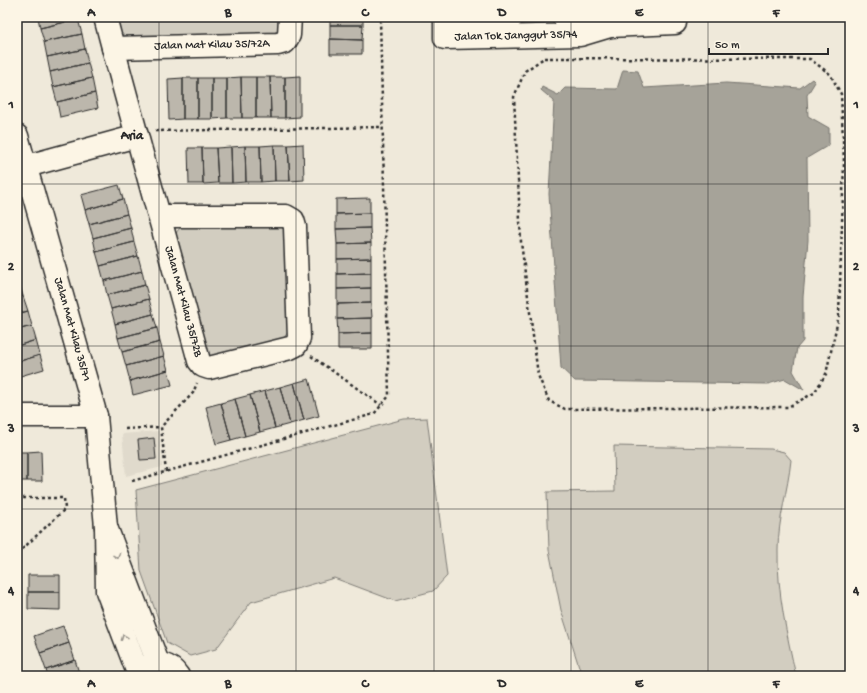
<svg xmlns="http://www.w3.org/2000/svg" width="867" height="693" font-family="'Gochi Hand',sans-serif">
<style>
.built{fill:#e0dacc}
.green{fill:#d2cdc0;stroke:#7e7c76}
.water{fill:#a6a399;stroke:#75736d}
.building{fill:#bcb7ac;stroke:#2b2b2b}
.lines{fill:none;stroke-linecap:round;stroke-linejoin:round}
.minor-casing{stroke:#2b2b2b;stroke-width:25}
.path{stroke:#2b2b2b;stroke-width:2.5;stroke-dasharray:3 3;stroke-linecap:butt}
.minor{stroke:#fcf5e5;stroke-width:22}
.oneway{stroke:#949088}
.grid{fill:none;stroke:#2b2b2b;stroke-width:1;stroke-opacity:0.55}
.labels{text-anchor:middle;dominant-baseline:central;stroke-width:3;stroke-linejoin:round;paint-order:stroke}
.street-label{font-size:12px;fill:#2b2b2b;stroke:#fcf5e5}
.neighbourhood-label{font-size:13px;font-weight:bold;fill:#2b2b2b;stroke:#fcf5e5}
.neatline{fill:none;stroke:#2b2b2b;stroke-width:1.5}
.grid-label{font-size:13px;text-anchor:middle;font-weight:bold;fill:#2b2b2b}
</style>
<rect width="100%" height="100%" fill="#efe9da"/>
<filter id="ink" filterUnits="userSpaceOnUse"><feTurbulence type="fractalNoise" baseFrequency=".025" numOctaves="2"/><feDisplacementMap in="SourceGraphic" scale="8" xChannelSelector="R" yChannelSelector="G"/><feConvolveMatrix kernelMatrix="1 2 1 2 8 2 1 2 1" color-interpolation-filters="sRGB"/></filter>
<g filter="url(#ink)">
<path class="built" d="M159 431 162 467 126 476 122 434Z"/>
<path class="green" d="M115 17H281V25L274 34 128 37C118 34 117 27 115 17Z
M187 225 282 227 286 232 288 332 281 342 211 357 206 350 175 239C176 230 179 228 187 225Z
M427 418 447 576 433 591 395 601 334 578 251 602 216 649 190 656 167 643 141 571 136 490 404 419Z
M614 446 771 449 784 452 791 460C788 490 778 519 778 550 777 593 787 635 796 676H582L561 610 549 550 547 492 615 491Z"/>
<path class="water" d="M623 70 638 71 644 88 726 83 800 88 812 79 815 82 807 95 808 116 829 128V145L807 158 808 240 803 297V341L797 348 793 371 804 390 785 379 768 384 575 381 561 368 549 194 554 101 541 90 542 87 558 95 565 88 617 89Z"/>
<path class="building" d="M38 17H78V19L40 28Z
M330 17H363V25H330Z
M78 19 82 34 44 42 40 28Z
M330 25H363L362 40 330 39Z
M82 34 85 49 47 57 44 42Z
M330 39 362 40V54H330Z
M85 49 88 63 50 72 47 57Z
M88 63 92 78 53 87 50 72Z
M300 76V117L285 118V77Z
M241 77H256V118H242Z
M241 77 242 118H227V78Z
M256 77H270L271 118H256Z
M270 77H285V118H271Z
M92 78 95 93 57 102 53 87Z
M183 78H198V119H183Z
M183 78V119L169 120 168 79Z
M198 78H212V119H198Z
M212 78H227V118L212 119Z
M95 93 98 108 60 117 57 102Z
M303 144 304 180 290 181 288 145Z
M274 145H288L290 181H275Z
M274 145 275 181 261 182 260 146Z
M245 146H260L261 182H246Z
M245 146 246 182 232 183 231 147Z
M231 147 232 183H218L216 148Z
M188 148H202L203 184H189Z
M202 148H216L218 183 203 184Z
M119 185 123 199 85 210 81 195Z
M370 198V213L336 214V199Z
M123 199 127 214 89 224 85 210Z
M370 213V228L336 229V214Z
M127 214 131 228 93 238 89 224Z
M131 228 134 242 96 252 93 238Z
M370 228 371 243 337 244 336 229Z
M134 242 138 256 100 266 96 252Z
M371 243V258L337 259V244Z
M138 256 142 271 104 281 100 266Z
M371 258V273L337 274V259Z
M142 271 145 285 107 295 104 281Z
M371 273V288L337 289V274Z
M19 282 23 296 17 298V283Z
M145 285 149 299 111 309 107 295Z
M371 288V303L337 304V289Z
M23 296 28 311 17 314V298Z
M149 299 153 314 115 324 111 309Z
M371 303 372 318 337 319V304Z
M28 311 32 326 17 330V314Z
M153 314 157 328 118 338 115 324Z
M372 318V333L338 334 337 319Z
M32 326 36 340 17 346V330Z
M157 328 160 342 122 352 118 338Z
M372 333V349H338V334Z
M36 340 40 355 17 362V346Z
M160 342 164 356 126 366 122 352Z
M40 355 44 369 17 377V362Z
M164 356 168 370 130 381 126 366Z
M168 370 172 385 133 395 130 381Z
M309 379 319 416 304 420 294 383Z
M294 383 304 420 290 424 280 387Z
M280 387 290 424 275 428 265 391Z
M265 391 275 428 260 432 250 395Z
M250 395 260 432 245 436 235 399Z
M235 399 245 436 231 440 221 403Z
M221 403 231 440 216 444 206 407Z
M154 438 156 459 140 460 138 440Z
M41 451 42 481H27V452Z
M17 452H27V481H17Z
M28 575H60V592H28Z
M28 592H60V610L28 609Z
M63 626 69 643 40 653 34 636Z
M69 643 75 660 46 670 40 653Z
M75 660 80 676H48L46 670Z"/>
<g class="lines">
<g class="minor-casing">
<g id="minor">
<path id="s1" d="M105 17C135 132 168 246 199 361L203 366 209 368 290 348 296 345 299 338 295 227 293 220 286 216H159"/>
<path id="s2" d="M445 17V38L580 35 610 26 675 23V17"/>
<path d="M564 17H580L610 26"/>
<path d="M445 20 512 17"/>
<path id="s3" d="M113 48 278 44 285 42 289 35 290 17"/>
<path id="s4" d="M17 136 96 416 106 527"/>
<path d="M27 166 137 136"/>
<path d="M17 416H96"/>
<path d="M145 667C158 661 170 664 178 676"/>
<path d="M138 673 107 591 106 527 158 663"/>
</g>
</g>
<path class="path" d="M544 58 810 59 830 74 841 94 844 163 839 315 826 374 814 393 788 407 565 409 549 401 538 375 521 242 514 97 525 71Z
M155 131 383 127
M311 356 381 405
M125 429 161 427
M166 472 161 427 193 393 197 383
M132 481 374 414 389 396 380 17
M17 498H64L65 509 17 554"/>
<use href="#minor" class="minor"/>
</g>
<defs><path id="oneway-chevron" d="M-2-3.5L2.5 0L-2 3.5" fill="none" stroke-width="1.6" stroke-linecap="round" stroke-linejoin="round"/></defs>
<g class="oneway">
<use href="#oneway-chevron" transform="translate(117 556) rotate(69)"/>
<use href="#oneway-chevron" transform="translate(124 637) rotate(-111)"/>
</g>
</g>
<path class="grid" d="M159 17V676M296 17V676M434 17V676M571 17V676M708 17V676M17 184H850M17 346H850M17 509H850"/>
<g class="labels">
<g class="street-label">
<text stroke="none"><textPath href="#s2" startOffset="92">Jalan Tok Janggut 35/74</textPath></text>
<text stroke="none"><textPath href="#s3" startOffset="99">Jalan Mat Kilau 35/72A</textPath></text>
<text stroke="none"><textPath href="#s1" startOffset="295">Jalan Mat Kilau 35/72B</textPath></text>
<text stroke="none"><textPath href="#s4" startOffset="201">Jalan Mat Kilau 35/71</textPath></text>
</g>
<g class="neighbourhood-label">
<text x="132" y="136">Aria</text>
</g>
</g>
<rect width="867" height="693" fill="none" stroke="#fcf5e5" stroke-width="44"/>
<path d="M709 48v6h119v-6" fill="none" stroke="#2b2b2b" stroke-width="2"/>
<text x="715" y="48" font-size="12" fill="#2b2b2b" stroke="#fcf5e5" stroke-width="3" paint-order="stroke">50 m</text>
<rect x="22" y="22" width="823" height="649" class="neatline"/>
<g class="grid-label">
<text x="91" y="16">A</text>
<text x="228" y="16">B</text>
<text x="365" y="16">C</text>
<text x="502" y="16">D</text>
<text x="639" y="16">E</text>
<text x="776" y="16">F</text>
<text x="11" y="108">1</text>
<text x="856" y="108">1</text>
<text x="11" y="270">2</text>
<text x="856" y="270">2</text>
<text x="11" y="432">3</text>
<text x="856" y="432">3</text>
<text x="11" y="594">4</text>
<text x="856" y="594">4</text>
<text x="91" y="687">A</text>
<text x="228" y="687">B</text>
<text x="365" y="687">C</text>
<text x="502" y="687">D</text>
<text x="639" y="687">E</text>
<text x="776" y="687">F</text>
</g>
</svg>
